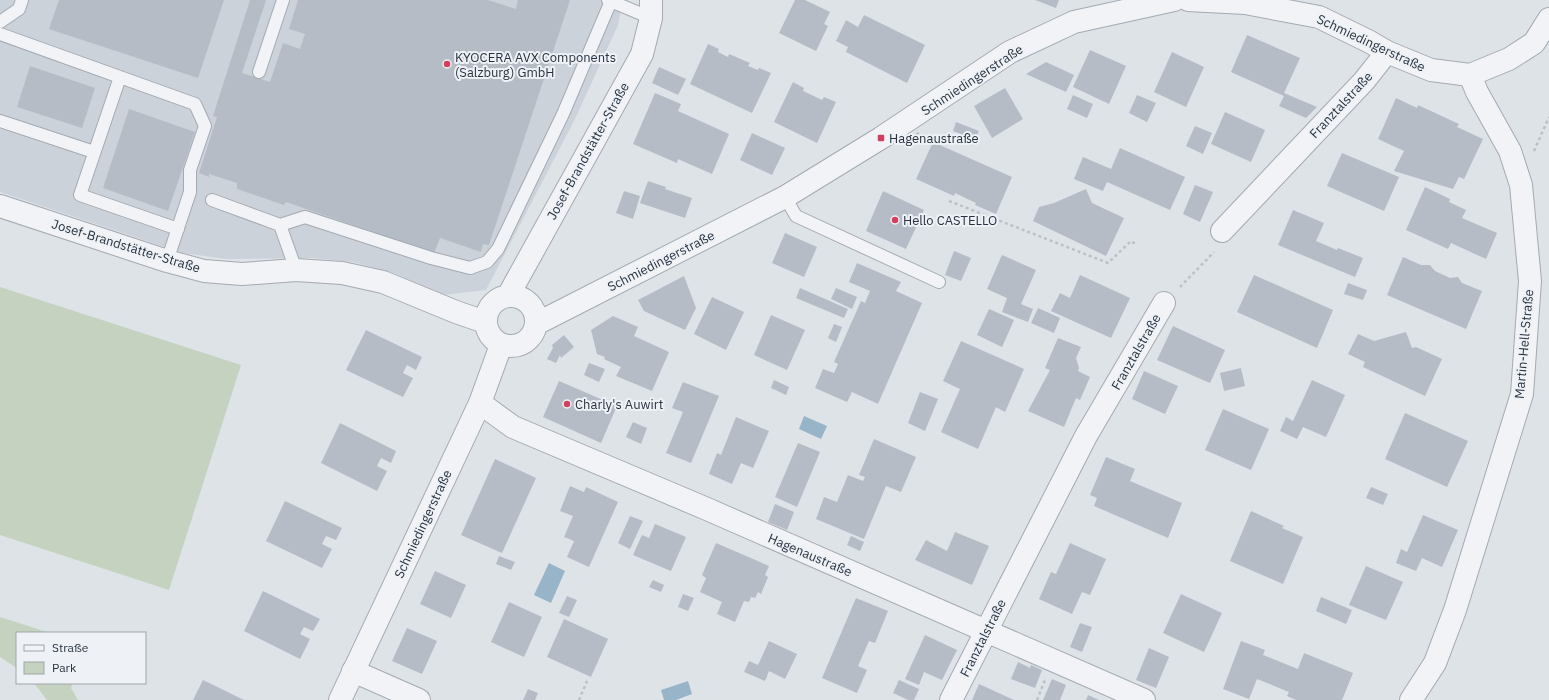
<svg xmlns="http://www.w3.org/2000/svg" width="1549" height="700" font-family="'IBM Plex Sans',sans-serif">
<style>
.built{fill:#ccd2da}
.green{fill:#c5d2bf}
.water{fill:#98b4c9}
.building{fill:#b5bcc5}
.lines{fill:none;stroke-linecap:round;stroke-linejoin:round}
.service-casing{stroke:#a3aab2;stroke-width:14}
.minor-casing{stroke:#a3aab2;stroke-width:24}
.tertiary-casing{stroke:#a3aab2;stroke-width:24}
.path{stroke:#bcc1c7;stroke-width:2.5;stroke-dasharray:3 3;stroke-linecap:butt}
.service{stroke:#f1f3f6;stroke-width:12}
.minor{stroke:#f1f3f6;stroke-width:22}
.tertiary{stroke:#f1f3f6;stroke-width:22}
.poi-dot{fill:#d13f60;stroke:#eef2f6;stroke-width:1.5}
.labels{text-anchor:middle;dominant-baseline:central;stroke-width:4;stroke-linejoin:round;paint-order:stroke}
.street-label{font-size:13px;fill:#273240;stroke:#eef2f6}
.poi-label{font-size:13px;fill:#273240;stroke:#eef2f6;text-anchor:start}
</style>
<rect width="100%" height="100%" fill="#dee3e8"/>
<path class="built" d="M0 0H623L618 25 575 119 486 290 442 295 394 273 353 262 314 258 226 259 183 253 0 192Z"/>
<path class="green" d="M0 287 241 365 169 590 0 535Z
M0 617 50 633H17V668L0 657Z
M34 683H73L71 688 78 700H47Z"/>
<path class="water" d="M804 416 827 426 821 439 799 429Z
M549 563 565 571 551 603 534 595Z
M688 681 692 694 676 700H664L661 690Z"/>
<path class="building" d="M59 0H224L198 78 49 29Z
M250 0H266L242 73 270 82 283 43 300 49 305 34 289 29 298 0H488L516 9 518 0H570L489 245 483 244 481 252 440 238 434 253 286 202 284 205 237 189V183L209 174V177L199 173 217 117 213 116Z
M795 0H805L830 12 824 24 828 26 816 51 779 33Z
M1035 0H1059L1056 8Z
M864 15 925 45 907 83 846 52 848 47 836 41 846 20 858 27Z
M1247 35 1300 58 1284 93 1317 107 1306 118 1279 106 1284 96 1231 72Z
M708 44 719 49 718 52 728 57 729 54 750 63 748 66 758 70 759 68 771 73 752 113 690 84Z
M1090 50 1126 66 1109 104 1073 87Z
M1172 52 1204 67 1186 107 1154 92Z
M1046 62 1074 75 1066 92 1026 74Z
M30 66 95 88 82 128 17 107Z
M659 67 686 79 678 95 652 83Z
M793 82 804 88 803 91 822 100 824 97 836 102 817 143 774 122Z
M1005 88 1023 119 992 138 974 106Z
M655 93 681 104 678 111 729 134 712 174 678 159 677 163 633 144Z
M1073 95 1093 104 1087 118 1067 109Z
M1137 95 1156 103 1147 122 1129 113Z
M1396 98 1417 108 1418 105 1459 124 1457 127 1483 139 1464 179 1459 177 1453 189 1394 171 1404 151 1378 139Z
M129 109 195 132 168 211 103 188Z
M1225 112 1265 130 1251 162 1211 144Z
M956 122 979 131 975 140 953 131Z
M1195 126 1212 133 1203 154 1186 146Z
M918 132 920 135 906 145 904 142Z
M752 133 785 148 772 175 740 160Z
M933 142 1012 177 996 214 975 205 976 203 955 193 954 196 916 179Z
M1120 148 1185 177 1170 210 1107 182 1103 191 1074 179 1083 157 1111 169Z
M1342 153 1399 177 1384 211 1327 186Z
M648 181 666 187 665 189 692 198 685 218 640 203Z
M1195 185 1213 192 1200 222 1183 214Z
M1425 187 1450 199 1449 202 1466 210 1462 218 1497 233 1486 259 1451 243 1448 249 1406 230Z
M1086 189 1092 203 1124 218 1106 256 1033 221 1039 207 1054 203Z
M624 191 640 196 633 219 616 213Z
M883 191 924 210 906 249 866 231Z
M1293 210 1324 223 1316 241 1337 250 1338 248 1363 258 1355 277 1278 245Z
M785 233 817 247 804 277 772 263Z
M954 251 971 258 961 281 945 275Z
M1002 255 1036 270 1021 304 1033 309 1028 322 1002 312 1007 298 987 289Z
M1403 257 1421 265H1430L1435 271 1450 278 1458 277 1462 283 1482 291 1466 329 1387 295Z
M857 263 901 282 896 291 922 303 878 404 852 392 847 402 815 388 823 369 834 373 838 364 834 362 861 301 865 303 870 291 849 282Z
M1080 275 1130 298 1111 338 1051 311 1060 293 1070 298Z
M1254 275 1333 310 1317 348 1237 312Z
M684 276 696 308 685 330 644 311 638 300Z
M1348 283 1367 290 1363 300 1344 294Z
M800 288 848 309 844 318 796 298Z
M836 288 857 297 852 309 831 299Z
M712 297 744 312 726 350 694 334Z
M1038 308 1060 318 1054 333 1031 323Z
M989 309 1014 320 1002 347 977 335Z
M771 315 805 330 787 370 754 355Z
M613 316 638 327 634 336 669 352 652 391 616 376 621 367 604 359 605 357 597 354 591 330Z
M834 324 842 327 836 342 828 338Z
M1173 326 1225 350 1210 383 1157 360Z
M366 330 422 357 416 370 407 365 403 373 413 378 403 397 346 370Z
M1406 332 1412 348 1416 347 1442 359 1425 396 1363 367 1365 362 1348 354 1358 334 1374 341Z
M564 335 574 347 561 358 560 355 556 363 547 359 553 348 552 345Z
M1058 338 1081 347 1076 358 1079 368 1078 371 1090 377 1080 400 1076 398 1064 427 1028 411 1050 370 1045 368Z
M961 341 1024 369 1005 412 996 407 978 449 941 432 960 389 943 381Z
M589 363 605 369 599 382 584 375Z
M1241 368 1245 386 1224 391 1220 373Z
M1144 371 1178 386 1165 414 1132 399Z
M774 380 789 387 786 395 771 388Z
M1312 380 1345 395 1326 437 1303 427 1297 439 1280 431 1286 417 1293 421Z
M559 381 617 406 601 443 543 417Z
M683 382 719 396 691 463 666 453 683 412 672 408Z
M920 392 938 399 925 431 908 423Z
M1223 409 1269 429 1251 470 1205 450Z
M1405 413 1468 441 1447 487 1385 459Z
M736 417 769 431 753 468 741 463 732 484 709 474 717 453 721 455Z
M633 422 647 428 641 444 626 437Z
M340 423 396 451 391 463 381 458 377 466 387 471 377 491 321 463Z
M874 439 916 457 901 492 886 486 864 539 816 519 824 497 837 502 848 475 863 481 865 477 859 475Z
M798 443 820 452 797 507 775 497Z
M1106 457 1135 469 1130 481 1182 503 1168 538 1094 506 1097 498 1090 495Z
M495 459 536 478 502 553 461 535Z
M570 486 584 492 586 487 618 502 589 567 567 557 574 541 564 537 573 516 560 511Z
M1371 487 1388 494 1383 505 1366 498Z
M285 501 342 528 336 540 326 536 322 544 332 549 322 568 266 541Z
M775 504 794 512 787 530 768 522Z
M1251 511 1284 526 1282 528 1303 537 1283 584 1230 561Z
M1423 515 1458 530 1442 567 1422 558 1416 571 1396 563 1401 549 1407 552Z
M630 516 643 521 630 549 618 543Z
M655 524 686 537 671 571 633 555 642 535 649 538Z
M955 532 989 546 972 585 915 560 926 540 947 551Z
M851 536 864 542 860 551 847 545Z
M716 543 769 566 765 575 768 577 761 594 758 592 755 598 751 597 749 602 744 601 735 622 717 614 722 602 700 592 706 578 702 575Z
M1070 543 1106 559 1090 595 1082 592 1072 614 1039 599 1051 572 1056 574Z
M499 556 515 562 511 570 496 564Z
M1366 566 1403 582 1386 620 1349 605Z
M435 571 466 585 451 618 420 604Z
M653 580 664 585 661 592 649 587Z
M263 591 320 619 313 631 304 627 300 634 310 639 300 659 244 631Z
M683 594 694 598 688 611 678 607Z
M1181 594 1222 613 1204 652 1163 633Z
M567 596 577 600 569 617 559 613Z
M1321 597 1352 610 1346 624 1316 611Z
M856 598 888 611 875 643 869 641 858 666 867 670 857 693 822 678Z
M509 602 542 617 524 657 491 642Z
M564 619 608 639 591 677 547 657Z
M1080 623 1092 627 1082 652 1070 647Z
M407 628 437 641 422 674 392 661Z
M925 635 957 650 942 680 924 672 919 685 905 679Z
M769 641 797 654 785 679 769 671 765 681 744 672 749 661 758 665Z
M1241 641 1265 650 1263 655 1298 669 1304 653 1353 673 1342 700H1296L1287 696 1289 692 1257 679 1249 699 1223 689Z
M1149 648 1169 657 1156 688 1136 680Z
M1018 662 1030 668 1031 665 1042 670 1035 688 1011 679Z
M1052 679 1066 685 1060 700H1043Z
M203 680 244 700H193Z
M899 680 919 689 914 700H908L893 693Z
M979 684 1014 700H972Z
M528 689 538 693 535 700H523Z
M1088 695 1099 700H1086Z"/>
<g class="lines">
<g class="service-casing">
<path id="service" d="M608 0 651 18
M0 22 19 9 22 0
M0 34 195 104 205 126 190 170V192L167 261
M259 72 283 0
M120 77 80 195 178 229
M0 121 94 152
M785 197 796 216 939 282
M212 200 280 225 305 217 431 258 470 268 487 262 498 249 563 114 611 1
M280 225 296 270"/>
</g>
<g class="minor-casing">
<path id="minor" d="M0 206 167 261 204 271 242 274 296 270 342 273 383 282 456 312 485 322
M1222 231 1364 81 1387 52
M480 403 513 427 707 509 1144 700
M353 671 419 700
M951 700 1086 436 1164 303
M1411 700 1435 663 1455 610 1522 394 1530 281 1521 185 1510 151 1477 92 1470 75"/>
</g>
<g class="tertiary-casing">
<path id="tertiary" d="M1188 0 1245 3 1319 17 1370 42 1387 52 1431 70 1470 75 1509 59 1534 43 1549 19
M486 321a25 25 0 1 1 50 0a25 25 0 1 1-50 0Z
M508 296 642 54 651 18V0
M536 324 785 197 881 138 1010 52 1074 22 1174 0
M340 700 480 403 501 345"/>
</g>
<path class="path" d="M1534 151 1549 117
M949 201 1108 263 1131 241 1137 245
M1180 287 1214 252
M579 700 587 681
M1037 700 1045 680"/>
<use href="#service" class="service"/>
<use href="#minor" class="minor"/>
<use href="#tertiary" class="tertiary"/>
</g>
<g class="poi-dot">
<circle cx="447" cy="64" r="4"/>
<rect x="877" y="134" width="8" height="8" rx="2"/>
<circle cx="895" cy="220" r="4"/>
<circle cx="567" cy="404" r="4"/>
</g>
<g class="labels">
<g class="street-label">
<text transform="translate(1371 43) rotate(25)">Schmiedingerstraße</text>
<text transform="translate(972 80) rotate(-33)">Schmiedingerstraße</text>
<text transform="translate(1341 105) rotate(-47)">Franztalstraße</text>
<text transform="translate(588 151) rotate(-61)">Josef-Brandstätter-Straße</text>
<text transform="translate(126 246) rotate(17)">Josef-Brandstätter-Straße</text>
<text transform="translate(661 261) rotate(-27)">Schmiedingerstraße</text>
<text transform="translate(1524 344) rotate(-85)">Martin-Hell-Straße</text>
<text transform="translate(1136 352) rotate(-60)">Franztalstraße</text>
<text transform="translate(423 524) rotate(-65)">Schmiedingerstraße</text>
<text transform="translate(810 555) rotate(23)">Hagenaustraße</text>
<text transform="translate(983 638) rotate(-63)">Franztalstraße</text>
</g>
<g class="poi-label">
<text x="455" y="57">KYOCERA AVX Components<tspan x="455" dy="15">(Salzburg) GmbH</tspan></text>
<text x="889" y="138">Hagenaustraße</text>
<text x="903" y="220">Hello CASTELLO</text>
<text x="575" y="404">Charly's Auwirt</text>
</g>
</g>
<rect x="16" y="632" width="130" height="52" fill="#eef2f6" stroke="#9ea5ad"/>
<rect x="24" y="645" width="20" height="6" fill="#f1f3f6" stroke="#9ea5ad"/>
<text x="52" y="652" font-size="12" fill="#273240">Straße</text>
<rect x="24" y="662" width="20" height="12" fill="#c5d2bf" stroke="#9ea5ad"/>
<text x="52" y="672" font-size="12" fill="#273240">Park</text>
</svg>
